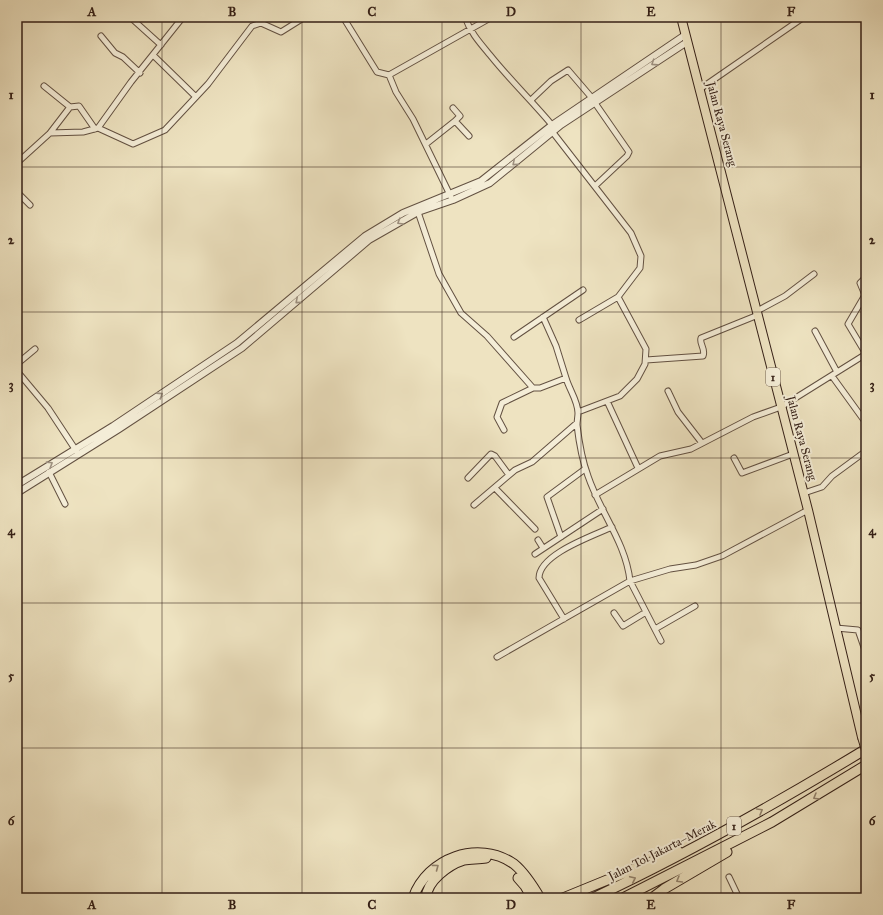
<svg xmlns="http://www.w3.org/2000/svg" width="883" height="915" font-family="'IM FELL Great Primer',serif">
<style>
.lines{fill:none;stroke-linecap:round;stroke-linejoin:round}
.minor-casing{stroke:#635142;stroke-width:7}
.tertiary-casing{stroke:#635142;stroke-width:8}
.trunk-casing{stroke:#352017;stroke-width:10}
.motorway-casing{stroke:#352017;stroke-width:11}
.minor{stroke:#f4edd7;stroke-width:5}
.tertiary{stroke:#f4edd7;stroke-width:6}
.trunk{stroke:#eee3c1;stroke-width:8}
.motorway{stroke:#eee3c1;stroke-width:9}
.trunk-bridge-casing{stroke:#352017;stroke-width:10;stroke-linecap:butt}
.trunk-bridge{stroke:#eee3c1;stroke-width:8}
.oneway{stroke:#9e9181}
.oneway2{stroke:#92826c}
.grid{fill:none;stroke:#352017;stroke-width:1;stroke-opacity:0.55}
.labels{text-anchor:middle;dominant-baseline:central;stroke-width:4;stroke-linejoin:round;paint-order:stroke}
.shield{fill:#f4edd7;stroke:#6e5e51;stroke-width:1}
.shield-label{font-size:11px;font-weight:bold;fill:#352017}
.street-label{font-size:12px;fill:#352017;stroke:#f4edd7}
.neatline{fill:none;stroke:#352017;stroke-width:1.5}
.grid-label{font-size:13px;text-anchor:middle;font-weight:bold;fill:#352017}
</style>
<rect width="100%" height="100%" fill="#eee3c1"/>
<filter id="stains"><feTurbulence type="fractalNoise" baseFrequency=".005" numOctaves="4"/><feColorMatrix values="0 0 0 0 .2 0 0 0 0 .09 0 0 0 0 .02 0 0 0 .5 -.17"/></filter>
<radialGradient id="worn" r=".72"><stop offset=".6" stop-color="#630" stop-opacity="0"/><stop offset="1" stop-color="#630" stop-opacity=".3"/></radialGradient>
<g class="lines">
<g class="minor-casing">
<path id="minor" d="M130 17 161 45
M343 17 377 72 389 75 396 92 413 119 451 197
M465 17C470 32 480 43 490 55 510 80 532 101 552 125
M101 36 115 53 123 57 140 73
M153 55 196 97
M389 75 492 17
M44 86 70 107 50 133
M700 89 804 17
M531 100 551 81 568 70 592 98
M595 103 629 152 627 156 595 186
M70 107 79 106 95 129
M453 108 460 116 455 121 469 136
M98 128 131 82 183 17
M551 130 631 233 641 256 640 268 618 297 579 320
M426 144 455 121
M17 163 50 133 83 132 98 128 133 144 165 130 208 84 252 26 261 23 281 32 305 17
M17 192 30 205
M418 212 439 274 461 313 487 336 533 388H540L566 378C569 389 578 401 578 413 578 417 577 421 577 425 579 442 582 460 588 476 600 512 626 543 630 581L661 641
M757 311 785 296 814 274
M543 317 556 346 566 378
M815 331 837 372
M514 337 583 290
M866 354 848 324 865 295 860 283 866 277
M646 360 703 356C706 349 699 344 701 338L758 315
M17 364 35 349
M17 371 48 408 77 452
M832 376 866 423
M668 391 678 412 702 443
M607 401 638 468
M578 412 620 396 637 379 645 364 646 349 618 297
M504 430 497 417 502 403 533 388
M734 458 742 473 793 454
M49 472 65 504
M468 478 491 454 495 456 509 475
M495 488 535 529
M804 493 822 487 832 476 866 451
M595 495 660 456 691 449 753 417 781 407 866 354
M474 505 515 470 532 462 577 423
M561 537 547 497 585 469
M538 540 543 548
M535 554 603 509
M614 613 623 626 646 612
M564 619 539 578C539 554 593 536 612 527
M836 628 858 630 866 653
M655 629 695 606
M497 657 630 581 670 569 696 565 722 556 808 510
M729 877 739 898"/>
</g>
<g class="tertiary-casing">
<path id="tertiary" d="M17 485 113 426 237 343 365 236 403 213 481 181 552 125 685 35
M17 493 119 429 242 348 369 240 418 212 453 200 490 183 561 125 687 42"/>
</g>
<g class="trunk-casing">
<path id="trunk" d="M681 17 808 510 862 737"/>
</g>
<g class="motorway-casing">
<path id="motorway" d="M518 878 525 886 532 898
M413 898C427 858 478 839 514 864 525 873 533 886 540 898
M426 898C427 881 448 865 464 860 471 859 479 859 486 858
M563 898 678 851
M593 898C687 854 777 803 866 749
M623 898 772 822 866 765
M652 898 664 889 727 852"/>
</g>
<use href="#minor" class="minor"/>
<use href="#tertiary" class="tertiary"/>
<use href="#trunk" class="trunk"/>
<use href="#motorway" class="motorway"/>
<g class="trunk-bridge-casing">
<path id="trunk-bridge" d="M862 737 866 750"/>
</g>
<use href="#trunk-bridge" class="trunk-bridge"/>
</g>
<defs><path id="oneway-chevron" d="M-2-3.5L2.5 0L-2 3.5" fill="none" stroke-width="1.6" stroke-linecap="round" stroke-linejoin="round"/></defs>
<g class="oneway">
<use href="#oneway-chevron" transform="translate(654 63) rotate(147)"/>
<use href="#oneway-chevron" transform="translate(515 163) rotate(140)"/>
<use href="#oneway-chevron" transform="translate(400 222) rotate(149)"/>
<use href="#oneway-chevron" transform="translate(298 301) rotate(139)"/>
<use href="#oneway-chevron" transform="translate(160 395) rotate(-33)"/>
<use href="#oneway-chevron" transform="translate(50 464) rotate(-32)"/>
</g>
<g class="oneway2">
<use href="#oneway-chevron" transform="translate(816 797) rotate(150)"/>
<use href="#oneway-chevron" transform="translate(760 811) rotate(-30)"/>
<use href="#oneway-chevron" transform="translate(436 867) rotate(-37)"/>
<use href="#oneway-chevron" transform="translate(633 879) rotate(-25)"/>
<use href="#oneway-chevron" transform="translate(679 880) rotate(150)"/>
</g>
<path class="grid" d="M162 17V898M302 17V898M442 17V898M581 17V898M721 17V898M17 167H866M17 312H866M17 458H866M17 603H866M17 748H866"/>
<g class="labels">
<g class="shield">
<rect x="766" y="368" width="14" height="18" rx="3"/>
<rect x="727" y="817" width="14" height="18" rx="3"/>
</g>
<g class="shield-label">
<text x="773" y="377">1</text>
<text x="734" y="826">1</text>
</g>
<g class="street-label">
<text transform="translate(722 124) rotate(75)">Jalan Raya Serang</text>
<text transform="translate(802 438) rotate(75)">Jalan Raya Serang</text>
<text transform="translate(662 850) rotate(-27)">Jalan Tol Jakarta–Merak</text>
</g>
</g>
<rect width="883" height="915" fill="none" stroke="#eee3c1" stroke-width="44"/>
<rect x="22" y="22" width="839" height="871" class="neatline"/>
<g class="grid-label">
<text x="92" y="16">A</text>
<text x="232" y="16">B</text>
<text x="372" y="16">C</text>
<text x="511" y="16">D</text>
<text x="651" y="16">E</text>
<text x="791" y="16">F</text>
<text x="11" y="99">1</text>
<text x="872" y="99">1</text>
<text x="11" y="244">2</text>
<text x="872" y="244">2</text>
<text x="11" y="389">3</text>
<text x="872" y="389">3</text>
<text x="11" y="535">4</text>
<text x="872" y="535">4</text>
<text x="11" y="680">5</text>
<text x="872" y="680">5</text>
<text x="11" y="825">6</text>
<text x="872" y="825">6</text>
<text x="92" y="909">A</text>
<text x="232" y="909">B</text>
<text x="372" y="909">C</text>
<text x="511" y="909">D</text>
<text x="651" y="909">E</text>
<text x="791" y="909">F</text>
</g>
<rect width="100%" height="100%" filter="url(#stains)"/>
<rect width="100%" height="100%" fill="url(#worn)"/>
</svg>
